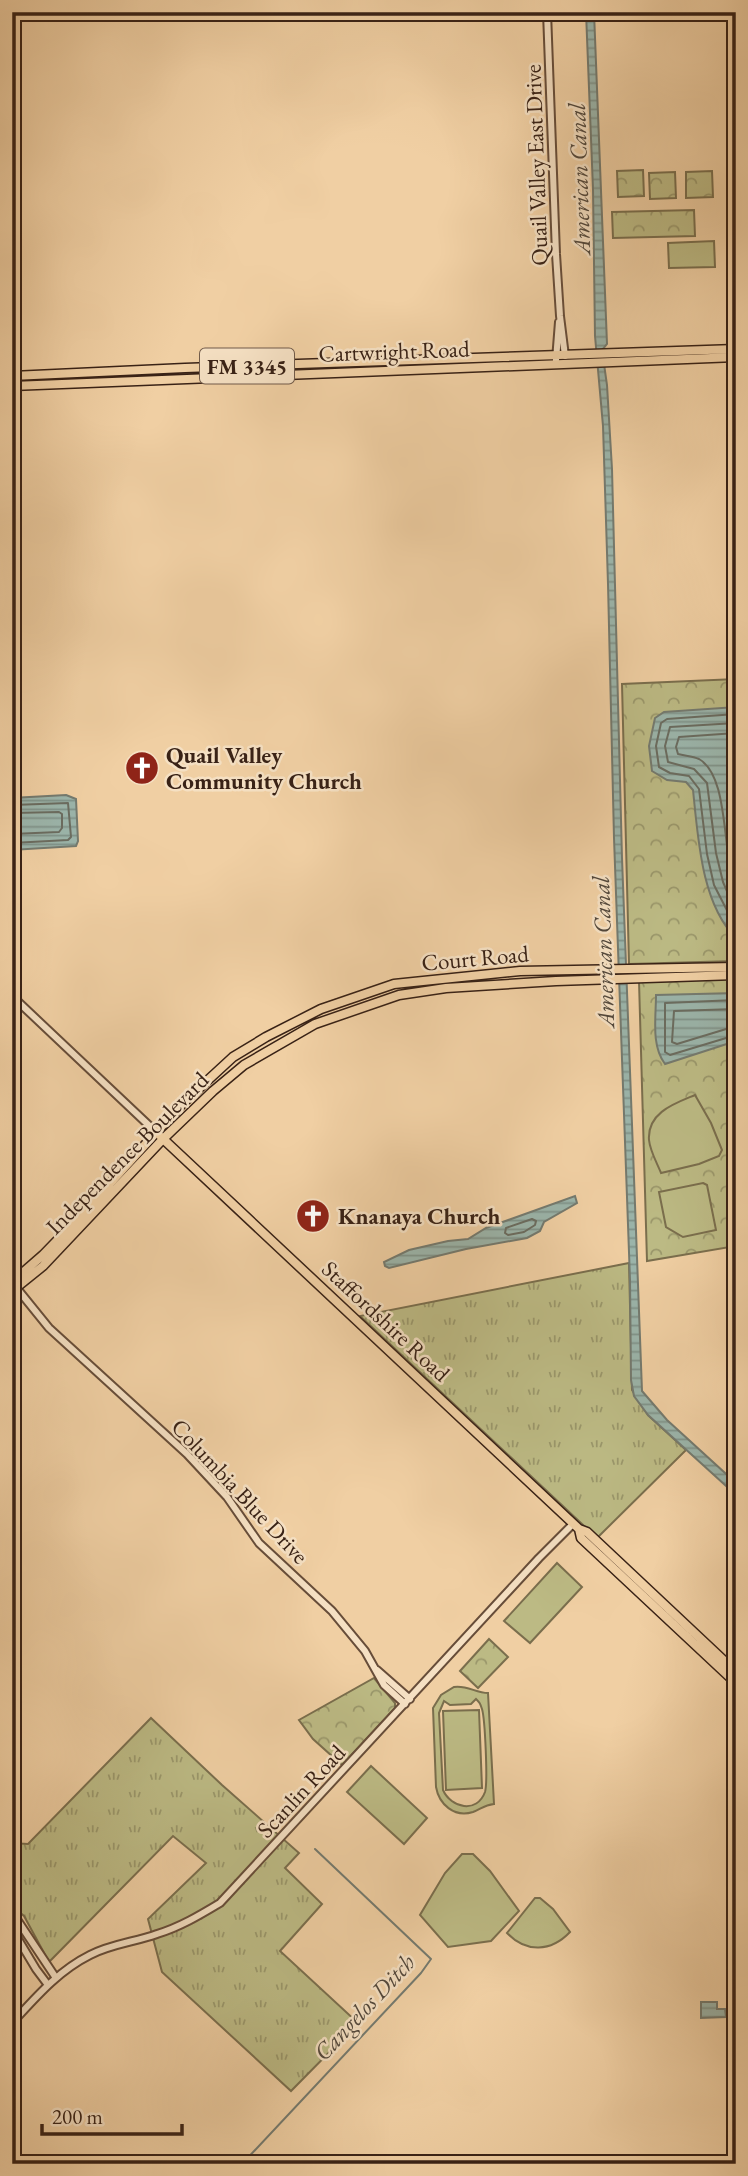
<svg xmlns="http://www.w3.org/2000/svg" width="748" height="2176" font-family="'EB Garamond',serif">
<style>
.grass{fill:url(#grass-tufts);stroke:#7a6e4d;stroke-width:2}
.park{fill:url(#park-crowns);stroke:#7a6e4d;stroke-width:2}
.pitch{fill:#bcba84;stroke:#7a6e4d;stroke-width:2;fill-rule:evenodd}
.water{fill:url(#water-rules);stroke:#747a6f;stroke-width:2}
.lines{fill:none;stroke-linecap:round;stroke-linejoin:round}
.shore{stroke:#6a6c60;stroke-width:2}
.stream{stroke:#747a6f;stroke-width:2}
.minor-casing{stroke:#674d39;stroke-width:10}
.major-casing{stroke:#392216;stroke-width:11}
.minor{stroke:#f5e0c3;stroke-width:6}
.major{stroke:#f0cfa3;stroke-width:8}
.labels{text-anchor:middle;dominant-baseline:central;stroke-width:5;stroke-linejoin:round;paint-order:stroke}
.shield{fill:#f5e0c3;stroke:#715b4a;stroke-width:2}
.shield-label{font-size:21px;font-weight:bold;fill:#392216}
.street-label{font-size:23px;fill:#392216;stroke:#f5e0c3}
.poi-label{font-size:23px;font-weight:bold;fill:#392216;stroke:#f5e0c3;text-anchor:start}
.water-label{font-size:24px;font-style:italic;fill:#52473b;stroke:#f5e0c3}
</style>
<defs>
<pattern id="grass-tufts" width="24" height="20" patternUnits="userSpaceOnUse" patternTransform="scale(1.75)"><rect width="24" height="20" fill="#bcba84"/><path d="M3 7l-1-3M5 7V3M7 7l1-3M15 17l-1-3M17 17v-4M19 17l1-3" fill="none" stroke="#9a976b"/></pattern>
<pattern id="park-crowns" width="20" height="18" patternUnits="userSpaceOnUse" patternTransform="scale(1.75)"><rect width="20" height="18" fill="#bcba84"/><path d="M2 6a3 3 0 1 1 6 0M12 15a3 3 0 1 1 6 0" fill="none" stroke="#9a976b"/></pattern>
<pattern id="water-rules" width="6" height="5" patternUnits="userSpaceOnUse" patternTransform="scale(1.75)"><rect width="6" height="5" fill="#9bb5ab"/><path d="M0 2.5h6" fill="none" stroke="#7f938a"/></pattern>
</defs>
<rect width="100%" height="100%" fill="#f0cfa3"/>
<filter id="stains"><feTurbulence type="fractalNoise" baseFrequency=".00286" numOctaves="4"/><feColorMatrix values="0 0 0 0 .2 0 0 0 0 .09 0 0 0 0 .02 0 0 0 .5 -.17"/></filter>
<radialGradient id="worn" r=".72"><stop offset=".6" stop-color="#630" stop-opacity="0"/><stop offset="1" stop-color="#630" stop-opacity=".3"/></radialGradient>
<path class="grass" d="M629 1263 632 1390 648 1415 686 1450 597 1538 360 1316Z
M151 1718 222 1785 299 1853 285 1868 322 1904 280 1951 358 2023 291 2091 162 1972 148 1919 206 1863 173 1836 49 1962 24 1916 12 1906V1843L28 1844Z"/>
<path class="park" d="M643 170 644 196 618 197 617 171Z
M712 171 713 197 686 198V172Z
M675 172 676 198 650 199 649 173Z
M694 210 695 236 613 238 612 212Z
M736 679V961L629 964 622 684Z
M736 978V1246L647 1261 639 981Z
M489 1639 508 1657 478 1688 460 1671Z
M374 1678 395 1703V1708L342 1765 313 1739 299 1720Z"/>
<path class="pitch" d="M714 241 715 267 669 268 668 243Z
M695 1095 711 1123 722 1150 719 1156 699 1164 661 1173C657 1163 650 1151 649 1140 647 1112 676 1103 695 1095Z
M703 1183 707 1185 716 1230 683 1237 666 1227 659 1192Z
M557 1563 582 1587 530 1643 504 1621Z
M454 1687C467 1685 476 1693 488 1693L494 1804C484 1805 481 1809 473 1812 454 1818 439 1804 436 1787L433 1708 441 1695ZM476 1699C480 1703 480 1703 482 1709 485 1719 488 1782 485 1792 477 1814 451 1808 443 1790L439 1713 444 1701 450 1705 471 1704Z
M479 1710 482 1788 446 1790 443 1711Z
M371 1766 427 1818 404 1844 347 1792Z
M462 1854H473L490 1871 519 1911 491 1941 448 1947 420 1915 445 1873Z
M535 1898H540L553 1909 570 1932C551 1952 526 1953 507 1933Z"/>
<path class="water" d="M586 12H594L607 344 602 350 607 385 612 469 622 858 642 1391 667 1420 736 1483V1495L648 1415 634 1396 631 1380 630 1280 614 838 608 584 603 426 595 336 593 189Z
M736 707V938C701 904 698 836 693 790L686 782 667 780 652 771 649 746 655 718 664 712Z
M66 795 76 799 78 841 76 846 12 850V798Z
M736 993V1041L665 1064C651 1046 656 1018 656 995Z
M575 1196 577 1203 544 1222 540 1231 527 1238 466 1249 389 1268 385 1266 384 1262 409 1250 448 1241 468 1239 486 1228Z
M701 2002H717V2009H725L726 2017 701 2018Z"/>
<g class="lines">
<path class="shore" d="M736 714 667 719 661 723 656 746 659 767 670 773 689 776 699 789 707 854 714 885 736 928
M736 723 670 727 665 746 668 762 694 769 707 783 716 853 723 882 736 912
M736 733 679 737 676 747 678 754C685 756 692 756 699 759 730 777 721 853 736 886
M12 805 68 803 71 837 68 840 12 843
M12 813 59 812 62 814V828L59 832 12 834
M736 1000 665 1003V1052L670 1055 736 1035
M736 1009 674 1011 672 1042 677 1044 736 1026
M532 1219 536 1221 535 1225 524 1232 508 1235 505 1233 506 1228Z"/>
<path class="stream" d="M242 2164 421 1973 431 1959 315 1849"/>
<g class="minor-casing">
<path id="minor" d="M547 12 556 254 560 316 565 356
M556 360 559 322
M12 996 157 1133
M15 1286 49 1328 187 1454 227 1497 259 1543 332 1611 365 1651 384 1685 405 1704
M377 1670 410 1699
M12 1912 56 1978
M12 1929 36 1969 48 1985
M12 2023C36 1997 58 1971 90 1955 111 1944 135 1942 157 1934 180 1927 200 1915 220 1903L539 1558 573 1524"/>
</g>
<g class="major-casing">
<path id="major" d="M12 376 185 368 736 349
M12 386 736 357
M161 1137 579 1529 587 1532 736 1672
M12 1282 43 1255 74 1223 182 1104 233 1057 266 1037 321 1009 394 984 520 971 736 967
M12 1291 43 1266 163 1139 213 1091 244 1065 315 1024 399 995 446 988 556 981 736 975
M579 1529 581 1538 736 1683"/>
</g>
<use href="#minor" class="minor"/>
<use href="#major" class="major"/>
</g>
<defs>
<g id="church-disc" transform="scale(1.75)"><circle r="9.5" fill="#8f2418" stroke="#f5e0c3"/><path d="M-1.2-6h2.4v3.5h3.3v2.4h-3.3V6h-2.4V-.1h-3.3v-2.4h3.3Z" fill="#fff"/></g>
</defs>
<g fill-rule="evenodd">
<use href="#church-disc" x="142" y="768"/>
<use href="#church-disc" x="313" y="1216"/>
</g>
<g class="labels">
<rect class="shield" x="200" y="348.5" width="94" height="35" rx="5"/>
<g class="shield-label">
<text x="247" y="366">FM 3345</text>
</g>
<g class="street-label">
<text transform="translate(536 165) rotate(-92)">Quail Valley East Drive</text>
<text transform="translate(394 351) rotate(-2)">Cartwright Road</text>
<text transform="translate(475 958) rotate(-5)">Court Road</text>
<text transform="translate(127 1153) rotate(-45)">Independence Boulevard</text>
<text transform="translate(386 1321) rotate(43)">Staffordshire Road</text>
<text transform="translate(240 1491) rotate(47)">Columbia Blue Drive</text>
<text transform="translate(301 1791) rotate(-47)">Scanlin Road</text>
</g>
<g class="poi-label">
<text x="166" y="755">Quail Valley<tspan x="166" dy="26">Community Church</tspan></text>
<text x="338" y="1216">Knanaya Church</text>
</g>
<g class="water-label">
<text transform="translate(579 179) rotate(-92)">American Canal</text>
<text transform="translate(603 952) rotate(-92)">American Canal</text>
<text transform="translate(364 2007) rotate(-47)">Cangelos Ditch</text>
</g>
</g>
<rect width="748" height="2176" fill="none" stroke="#f0cfa3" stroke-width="42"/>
<rect x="14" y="14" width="720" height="2148" fill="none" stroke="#392216" stroke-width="3.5"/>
<rect x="21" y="21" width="706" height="2134" fill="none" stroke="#392216" stroke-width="2"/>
<path d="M42 2124v10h140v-10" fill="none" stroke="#392216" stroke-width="3.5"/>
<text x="52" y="2124" font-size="21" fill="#392216" stroke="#f5e0c3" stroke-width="5" paint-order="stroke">200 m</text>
<rect width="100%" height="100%" filter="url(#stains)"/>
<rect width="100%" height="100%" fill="url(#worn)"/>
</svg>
